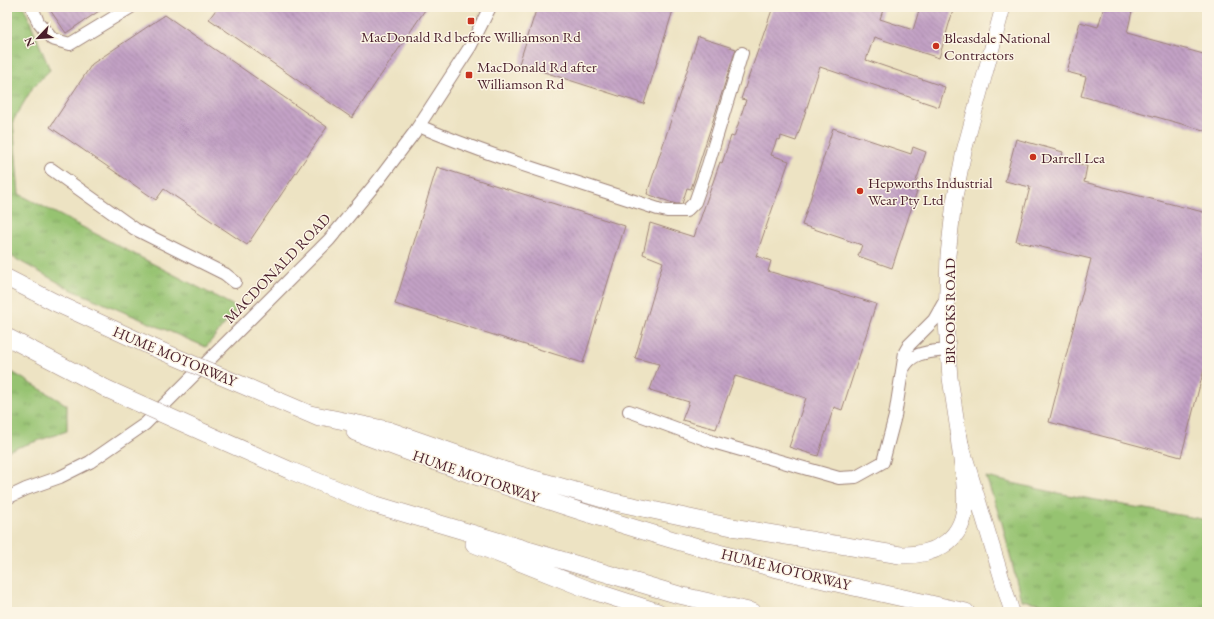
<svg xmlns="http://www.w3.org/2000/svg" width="1214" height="619" font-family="'EB Garamond',serif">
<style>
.grass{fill:url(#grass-tufts);stroke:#70714e}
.building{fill:url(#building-back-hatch)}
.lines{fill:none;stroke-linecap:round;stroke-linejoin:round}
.minor-casing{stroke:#9c8177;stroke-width:14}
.major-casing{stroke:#9c8177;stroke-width:16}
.highway-casing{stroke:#9c8177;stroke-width:18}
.minor{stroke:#fff;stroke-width:12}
.major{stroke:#fff;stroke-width:15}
.highway{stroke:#fff;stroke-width:17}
.highway-bridge-casing{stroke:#9c8177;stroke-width:18;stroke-linecap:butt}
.highway-bridge{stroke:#fff;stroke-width:17}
.poi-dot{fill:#c8321e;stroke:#fcf5e5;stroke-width:1.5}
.labels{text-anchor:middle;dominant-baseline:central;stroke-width:3;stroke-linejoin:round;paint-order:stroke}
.poi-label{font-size:15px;fill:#4a1f2b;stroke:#fcf5e5;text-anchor:start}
.street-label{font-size:15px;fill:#4a1f2b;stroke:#fcf5e5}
</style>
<defs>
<pattern id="grass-tufts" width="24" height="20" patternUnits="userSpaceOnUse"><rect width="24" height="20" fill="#96c371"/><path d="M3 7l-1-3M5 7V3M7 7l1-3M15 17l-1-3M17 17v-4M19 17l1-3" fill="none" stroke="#7c9e5d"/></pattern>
<pattern id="building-back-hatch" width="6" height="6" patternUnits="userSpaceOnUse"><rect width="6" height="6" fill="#c2a1c5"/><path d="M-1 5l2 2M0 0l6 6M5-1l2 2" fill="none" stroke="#a083a0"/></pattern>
</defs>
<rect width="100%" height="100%" fill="#fcf5e5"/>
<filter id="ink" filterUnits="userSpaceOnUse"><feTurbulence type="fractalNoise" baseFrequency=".025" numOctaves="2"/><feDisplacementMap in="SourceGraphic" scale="8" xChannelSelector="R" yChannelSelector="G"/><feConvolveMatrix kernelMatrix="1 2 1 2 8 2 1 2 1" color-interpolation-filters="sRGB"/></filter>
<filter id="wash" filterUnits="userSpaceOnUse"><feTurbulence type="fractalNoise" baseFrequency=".012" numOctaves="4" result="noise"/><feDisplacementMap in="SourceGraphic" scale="16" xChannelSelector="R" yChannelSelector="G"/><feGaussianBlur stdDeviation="0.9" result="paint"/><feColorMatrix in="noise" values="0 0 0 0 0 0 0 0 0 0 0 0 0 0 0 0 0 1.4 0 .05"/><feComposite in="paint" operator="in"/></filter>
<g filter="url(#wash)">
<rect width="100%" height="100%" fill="#ede3c3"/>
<path class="grass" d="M7 7H24L50 70 33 87 13 121 19 194 238 308 206 347 70 289 7 254Z
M7 369 67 405V431L7 451Z
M986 477 1052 492 1207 520V612H1091L1021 600 1002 523Z"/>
<g id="blocks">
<path class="building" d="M48 7H105L66 33Z
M218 7H427L352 118 209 19Z
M537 7H674L644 104 519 64Z
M773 7H884L880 19 913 30 920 7H954L939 58 874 37 866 60 945 87 939 107 820 67 796 141 781 136 780 140 777 139 771 155 789 161 756 256 771 261 768 271 876 304 842 410 834 407 818 456 789 447 806 398 735 376 716 429 682 420 689 402 650 390 659 364 635 358 663 262 643 254 650 223 694 237 720 162 722 163 731 136 734 137 746 100 741 99Z
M1104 7H1133L1127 33 1207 55V131L1081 96 1086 77 1067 72 1080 22 1098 27Z
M165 15 327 127 247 245 164 189 156 200 50 127 92 64Z
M698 37 736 49 691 189 687 188 682 204H676L647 194Z
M833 128 911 154 913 147 926 152 914 187 918 188 892 268 858 256 862 245 802 225Z
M1016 139 1063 152 1061 160 1087 166 1084 182 1207 213V358L1181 457 1049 422 1091 259 1016 241 1030 187 1005 181Z
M437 167 625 226 583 363 395 304Z"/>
</g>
</g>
<g filter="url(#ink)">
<use href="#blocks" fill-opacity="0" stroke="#9c8177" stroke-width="1"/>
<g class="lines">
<g class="minor-casing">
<path id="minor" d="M32 7 38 22 52 39 70 44 131 7
M419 126C496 159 578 182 658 209L667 211H686L695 202 708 165 742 53
M51 169 135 229 225 274 235 282
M903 369C912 351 930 352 947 350
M629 411 713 442 839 478 856 477 883 462 895 416 905 352 909 345 934 320 946 299
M7 498 26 489 60 477 90 462 145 424 329 240 377 182 414 133 470 47 490 7"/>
</g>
<g class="major-casing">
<path id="major" d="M1003 7 964 151 954 202 948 255 946 322 950 378 959 437 1012 612"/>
</g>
<g class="highway-casing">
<path id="highway" d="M7 278 54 302 152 347
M7 337 107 389
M249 388 319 418
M310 414 388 430 506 471 610 501 732 527 900 555C932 556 961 543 965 508 968 489 961 457 959 437
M355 432C490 483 627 529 766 566 832 583 900 597 966 612
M205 433 289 470 373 504 679 595 753 612
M474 544 587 589 658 612"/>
</g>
<use href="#minor" class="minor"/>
<use href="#major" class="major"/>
<use href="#highway" class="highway"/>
<g class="highway-bridge-casing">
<path id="highway-bridge" d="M152 347 249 388
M107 389 205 433"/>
</g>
<use href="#highway-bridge" class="highway-bridge"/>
</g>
</g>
<g class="poi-dot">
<rect x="467" y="17" width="8" height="8" rx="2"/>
<circle cx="936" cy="46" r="4"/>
<rect x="465" y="71" width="8" height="8" rx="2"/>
<circle cx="1033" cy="157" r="4"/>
<circle cx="860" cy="191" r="4"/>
</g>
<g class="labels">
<g class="poi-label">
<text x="471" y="36" text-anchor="middle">MacDonald Rd before Williamson Rd</text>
<text x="944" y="37">Bleasdale National<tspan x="944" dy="17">Contractors</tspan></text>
<text x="477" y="66">MacDonald Rd after<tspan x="477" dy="17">Williamson Rd</tspan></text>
<text x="1041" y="157">Darrell Lea</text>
<text x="868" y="182">Hepworths Industrial<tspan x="868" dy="17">Wear Pty Ltd</tspan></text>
</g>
<g class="street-label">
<text transform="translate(277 268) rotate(-46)">MACDONALD ROAD</text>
<text transform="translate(949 311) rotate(-90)">BROOKS ROAD</text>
<text transform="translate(175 356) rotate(23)">HUME MOTORWAY</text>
<text transform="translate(476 476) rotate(19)">HUME MOTORWAY</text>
<text transform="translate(786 569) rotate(14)">HUME MOTORWAY</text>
</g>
</g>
<rect width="1214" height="619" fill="none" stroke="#fcf5e5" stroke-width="24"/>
<g transform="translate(38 38) rotate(245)" stroke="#fcf5e5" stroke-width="3" paint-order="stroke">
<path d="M0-3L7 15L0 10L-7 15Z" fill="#4a1f2b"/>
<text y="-6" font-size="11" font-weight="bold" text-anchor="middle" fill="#4a1f2b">N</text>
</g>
</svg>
